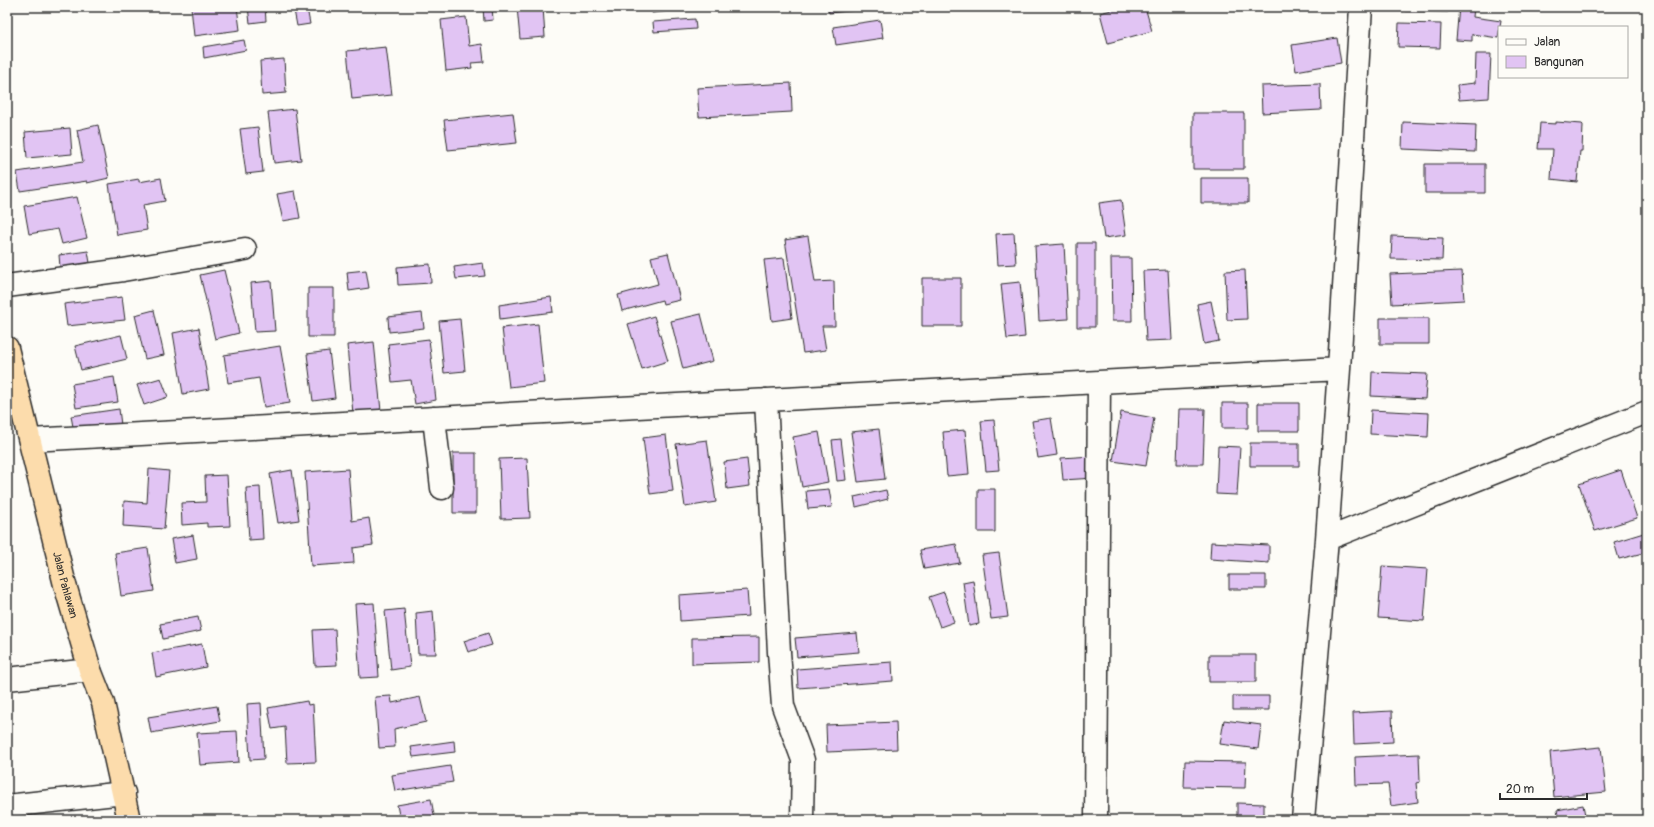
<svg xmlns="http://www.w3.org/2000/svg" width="1654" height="827" font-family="Pangolin,sans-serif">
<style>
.building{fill:#e1c4f3;stroke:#2b2b2b}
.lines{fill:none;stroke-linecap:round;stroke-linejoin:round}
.minor-casing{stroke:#2b2b2b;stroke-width:25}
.highway-casing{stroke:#2b2b2b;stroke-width:25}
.minor{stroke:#fdfcf7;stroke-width:22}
.highway{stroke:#fcdcac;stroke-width:22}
.labels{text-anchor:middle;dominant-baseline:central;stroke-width:3;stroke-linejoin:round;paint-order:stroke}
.street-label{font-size:11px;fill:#2b2b2b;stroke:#fdfcf7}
</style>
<rect width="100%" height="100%" fill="#fdfcf7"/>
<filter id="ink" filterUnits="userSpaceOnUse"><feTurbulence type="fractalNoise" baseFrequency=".025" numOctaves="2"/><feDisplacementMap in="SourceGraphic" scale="8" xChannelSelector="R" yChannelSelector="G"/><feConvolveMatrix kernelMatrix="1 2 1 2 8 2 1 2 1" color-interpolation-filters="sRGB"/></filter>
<g filter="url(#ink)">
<path class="building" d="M191 7H237L240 30 194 36Z
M248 7H265L266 21 250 23Z
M483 7H492L493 20 484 21Z
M517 7H543L545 37 520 39Z
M652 7H679L680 10 652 13Z
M828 7H878V8L829 13Z
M1123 7H1145L1152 31 1108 43 1100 13Z
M1405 7H1448V12L1405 11Z
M1459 7H1474L1473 17 1501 21 1498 38 1472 34V41L1456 40Z
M307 8 310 24 297 26 294 10Z
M466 17 469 46 482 44 484 62 471 63 472 68 446 71 441 20Z
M695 19 696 29 654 32 653 22Z
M880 20 883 38 836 45 833 27Z
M1399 23 1441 24 1440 48 1398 47Z
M1337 38 1341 63 1296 71 1292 45Z
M244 40 246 50 204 58 203 47Z
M386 47 392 95 352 99 347 51Z
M1476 54H1491L1489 98 1459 100 1457 85 1475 83Z
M284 59 286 93 262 95 260 61Z
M791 83 792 112 699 117 697 88Z
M1320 84 1321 110 1262 113 1261 86Z
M295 109 301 160 274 163 268 112Z
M513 113 517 143 448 150 444 120Z
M1193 113H1244V169H1193Z
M1403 122 1476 125 1475 152 1402 149Z
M1556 122 1582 124 1583 125 1582 151H1580L1577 182 1551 179 1553 149H1538L1540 123 1556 124Z
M98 125 109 178 87 183V181L20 191 17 172 83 162 77 130Z
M258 127 263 172 246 174 240 129Z
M70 128 72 154 27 158 25 132Z
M1425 164H1485V193H1425Z
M161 178 165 201 143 205 147 230 117 235 109 184 139 179V182Z
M1201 178H1248V203H1201Z
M295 191 300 218 283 221 277 194Z
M77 197 87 238 62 244 58 229 29 234 24 206Z
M1121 200 1126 235 1104 238 1099 203Z
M1014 233 1016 264 998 265 996 234Z
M808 236 815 282 834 281 835 326H822L826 350 803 353 785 240Z
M1392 236 1443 238 1442 260 1391 259Z
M1077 243H1095V327H1077Z
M1064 244 1068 319 1039 321 1035 246Z
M88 251 90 263 60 267 59 255Z
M668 253 680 300 663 304 662 300 622 311 618 295 658 284 651 257Z
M784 258 792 318 772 321 764 260Z
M1111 258H1131L1132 321H1112Z
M483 263 485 276 456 279 454 267Z
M430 264 431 283 398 285 397 267Z
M224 270 239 333 215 339 200 275Z
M366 270 369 288 349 291 347 272Z
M1168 270 1172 340 1146 341 1143 271Z
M1245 270 1247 319 1227 320 1225 271Z
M1462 271 1464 300 1392 304 1390 274Z
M922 278H961V326H922Z
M271 281 275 331 255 332 251 283Z
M1020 282 1025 337 1007 339 1001 284Z
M308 288H334V337H308Z
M122 297 125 320 67 326 64 304Z
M551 297 553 312 500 319 499 305Z
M1211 301 1219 341 1204 344 1197 304Z
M154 310 164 355 145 359 135 315Z
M422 313 424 328 389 332 388 317Z
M701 314 713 361 683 369 671 321Z
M654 316 668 361 642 369 628 324Z
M1380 318H1429V344H1380Z
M460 319 465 371 444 373 439 321Z
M538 324 544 383 509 387 502 328Z
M199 328 209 389 183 394 173 333Z
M121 335 127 359 81 370 75 346Z
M429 339 436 400 415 404 411 380 392 382 388 344Z
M374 342 381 411 353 414 347 345Z
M280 346 290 403 264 407 259 378 228 383 224 355Z
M329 351 335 398 313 401 307 354Z
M1372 372 1427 374 1425 399 1371 396Z
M114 377 118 402 76 408 72 384Z
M161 378 168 397 144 405 137 385Z
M1222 403H1248V428H1222Z
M1258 403H1299V431H1258Z
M119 409 121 425 74 432 71 416Z
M1179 409H1205L1203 464H1177Z
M1371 410 1429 413 1428 437 1370 434Z
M1121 412 1154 418 1146 466 1113 461Z
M1051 418 1057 455 1038 458 1032 421Z
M994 420 999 470 986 471 981 421Z
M879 429 885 479 858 482 851 432Z
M965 430 969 474 947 476 943 432Z
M819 432 828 482 802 487 793 437Z
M666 435 673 491 650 494 643 438Z
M841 439 846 480 837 481 832 440Z
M707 440 716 502 685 507 676 444Z
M1250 443H1299V466H1250Z
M1218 446 1240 447 1237 495 1216 494Z
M453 453H476V513H453Z
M1092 456 1094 478 1063 480 1061 458Z
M527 458 530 518 501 519 499 459Z
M747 459 750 486 727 489 724 462Z
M149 469 169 471 164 529 123 526 124 501 147 503Z
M348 469 352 521 369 518 373 545 353 548 354 563 311 566 305 472Z
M292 470 299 520 278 523 270 474Z
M1621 470 1637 518 1595 531 1579 484Z
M227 475 230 526 207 527V523L182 525 181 503 206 502 205 476Z
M260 487 263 539 249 540 246 488Z
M829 489 832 507 808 509 806 491Z
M978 489H995V532H978Z
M886 490 888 499 856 507 854 497Z
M1647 532V552L1619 559 1614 542Z
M193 535 197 559 175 563 171 539Z
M1211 542 1269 545V563L1210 559Z
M956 544 960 563 924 569 920 550Z
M148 548 154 591 121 596 115 553Z
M999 553 1008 617 991 619 982 555Z
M1382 566 1428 569 1424 621 1378 618Z
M1229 575H1266V589H1229Z
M973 580 979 624 969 626 963 582Z
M747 590 749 616 680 621 679 595Z
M944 592 954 622 940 627 929 597Z
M374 603 379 677 360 678 355 604Z
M404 609 410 667 391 670 385 611Z
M433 611 436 654H418L416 613Z
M198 617 201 631 163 639 160 624Z
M335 629 337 665 315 666 313 630Z
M488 633 492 645 468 652 464 641Z
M857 633 859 652 797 657 795 638Z
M759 637V662L692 664V638Z
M202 644 206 667 156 677 152 653Z
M1209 655H1256V682H1209Z
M892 662 893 681 798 688 797 669Z
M391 696 392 703 420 697 426 722 394 729 395 747 379 748 375 697Z
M1233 696H1269V710H1233Z
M307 701 308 705 313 704 316 762 287 763 285 727 272 729 268 708Z
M261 703 264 759 250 760 247 704Z
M217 706 220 721 151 733 148 717Z
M1392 711 1393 742 1354 744 1353 713Z
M1224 720 1261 725 1258 749 1220 744Z
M896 722 897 749 827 752 826 725Z
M237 731 239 762 200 765 197 733Z
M454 741 455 752 413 757 411 747Z
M1601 747 1606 792 1554 797 1550 752Z
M1419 754 1420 782 1416 783 1418 802 1391 806 1388 784 1356 785 1355 757Z
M1185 761 1246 762 1245 788 1184 787Z
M450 766 453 782 395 791 392 775Z
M431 799 435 820H400L397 805Z
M1237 803 1264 804V820H1237Z
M1583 805 1586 820H1559L1557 810Z"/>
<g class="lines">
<g class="minor-casing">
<path id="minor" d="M7 286 123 270 245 249
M766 400 779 652 783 706 803 760 802 820
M434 418 442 488
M30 440 1339 369
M1327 539 1647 412
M7 679 90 670
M7 806 124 793
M1096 820 1099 382
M1303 820 1327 539 1339 369 1361 7"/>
</g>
<g class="highway-casing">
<g id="highway">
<path id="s1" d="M7 348 65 585 90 670 103 703 129 820"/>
</g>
</g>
<use href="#minor" class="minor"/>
<use href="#highway" class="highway"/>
</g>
</g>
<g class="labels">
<g class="street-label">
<text stroke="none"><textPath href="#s1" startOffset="244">Jalan Pahlawan</textPath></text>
</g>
</g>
<rect width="1654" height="827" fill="none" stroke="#fdfcf7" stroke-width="24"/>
<rect x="12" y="12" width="1630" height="803" fill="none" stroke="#2b2b2b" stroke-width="1.5" filter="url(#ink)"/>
<rect x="1498" y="26" width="130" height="52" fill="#fdfcf7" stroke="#a9a8a5"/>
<rect x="1506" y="39" width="20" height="6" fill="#fdfcf7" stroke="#a9a8a5"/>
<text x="1534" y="46" font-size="12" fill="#2b2b2b">Jalan</text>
<rect x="1506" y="56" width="20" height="12" fill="#e1c4f3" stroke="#a9a8a5"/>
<text x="1534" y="66" font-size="12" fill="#2b2b2b">Bangunan</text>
<path d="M1500 793v6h87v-6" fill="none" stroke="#2b2b2b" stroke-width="2"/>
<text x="1506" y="793" font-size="12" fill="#2b2b2b" stroke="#fdfcf7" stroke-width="3" paint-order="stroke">20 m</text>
</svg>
